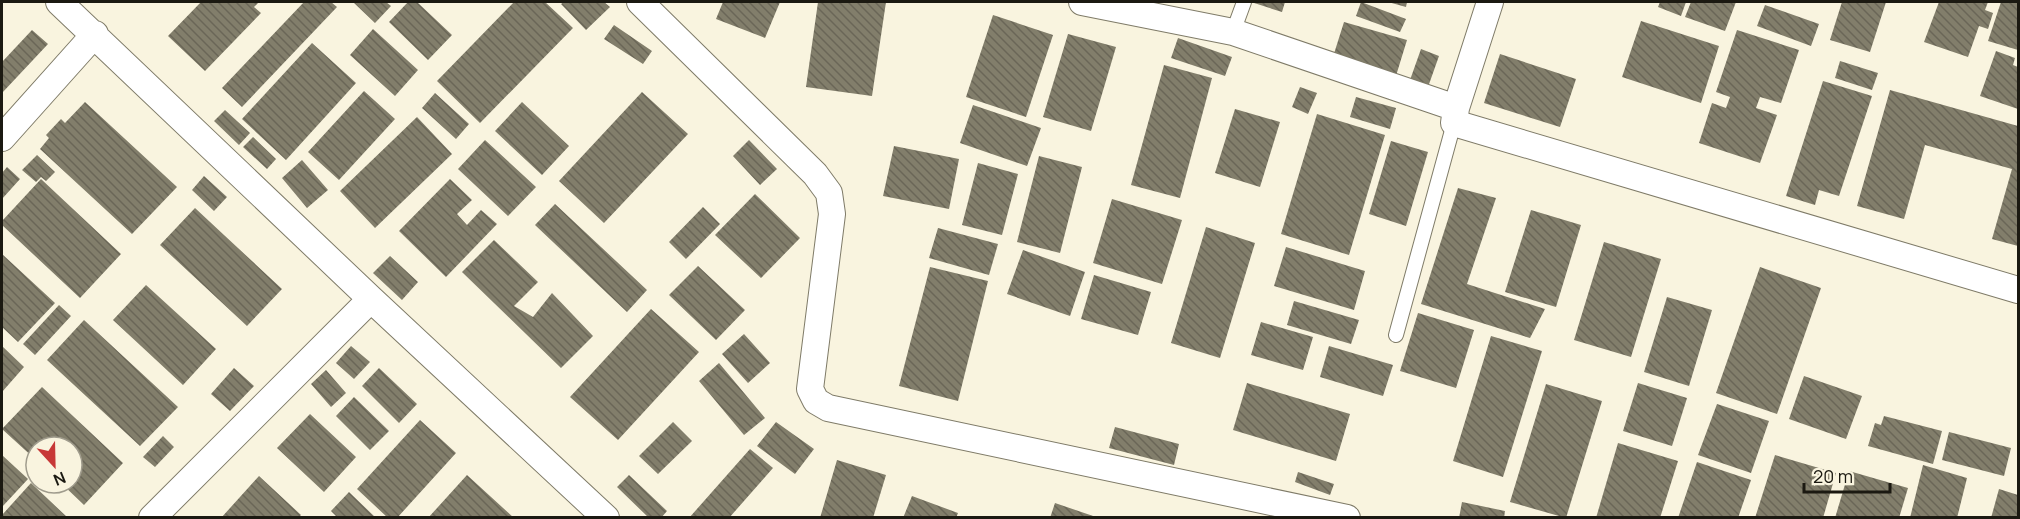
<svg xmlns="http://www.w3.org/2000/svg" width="2020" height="519" font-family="Manrope,sans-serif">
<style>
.building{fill:url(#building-back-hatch)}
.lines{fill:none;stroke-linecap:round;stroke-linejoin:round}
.lane-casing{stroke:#7f7b68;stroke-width:16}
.street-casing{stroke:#7f7b68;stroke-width:28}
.lane{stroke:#fff;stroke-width:14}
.street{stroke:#fff;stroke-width:26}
</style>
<defs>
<pattern id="building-back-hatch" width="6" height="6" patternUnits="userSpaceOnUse" patternTransform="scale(1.5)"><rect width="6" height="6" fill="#827e6b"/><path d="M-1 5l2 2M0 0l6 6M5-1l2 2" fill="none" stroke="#6a6657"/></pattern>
</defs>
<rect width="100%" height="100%" fill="#f9f4df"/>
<path class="building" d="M201 2H259L254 7 261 13 205 71 168 36Z
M304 2H331L337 7 242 107 222 88Z
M353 2H386L391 6 375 23Z
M408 2H417L452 35 428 60 389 22Z
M514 2H545L573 28 480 123 437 81Z
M564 2H604L610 7 586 30 561 4Z
M723 2H780L765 38 716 19Z
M818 2H886L872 96 806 87Z
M1251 2H1285L1282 12Z
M1361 2 1406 19 1400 32 1356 16Z
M1388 2H1407L1406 7Z
M1660 2H1686L1681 16 1658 7Z
M1691 2H1736L1725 31 1685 17Z
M1842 2H1886L1870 52 1830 40Z
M1939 2H1988L1985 10 1993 13 1988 29 1979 26 1968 57 1924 42Z
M2001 2H2018V50L1988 41Z
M1765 5 1819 24 1811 46 1757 26Z
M993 15 1053 35 1026 117 966 97Z
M1641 21 1719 46 1701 103 1622 77Z
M1344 22 1407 40 1395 79 1332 60Z
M614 25 652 51 643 64 604 39Z
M373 29 418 70 395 96 350 55Z
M32 30 48 44 2 93V62Z
M1737 30 1799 50 1781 103 1760 97 1756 108 1777 115 1760 163 1699 143 1712 103 1726 108 1730 97 1716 92Z
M1068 34 1116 47 1091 131 1043 117Z
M1178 38 1232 57 1225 76 1171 58Z
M312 43 356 83 286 160 242 119Z
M1421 49 1439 56 1428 87 1410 80Z
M1996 51 2015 58 2013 65 2018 67V109L1980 96Z
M1500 54 1576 79 1560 127 1484 103Z
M1840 61 1878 73 1872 90 1835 78Z
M1164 65 1212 78 1180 198 1131 185Z
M1823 81 1872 96 1839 196 1819 190 1815 205 1786 196Z
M1300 87 1317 93 1308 114 1292 107Z
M1890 90 2018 126V246L1992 239 2012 169 1925 145 1904 219 1857 206Z
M364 91 395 119 339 180 308 152Z
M642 92 688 134 604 223 559 181Z
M435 93 469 124 456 139 422 108Z
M1356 97 1396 108 1390 129 1350 117Z
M85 102 177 187 132 234 40 149 49 138 46 135 61 119 65 123Z
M522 102 569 146 542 175 495 131Z
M973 105 1041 128 1027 166 960 143Z
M1235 109 1280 122 1260 187 1215 173Z
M225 110 250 133 239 145 214 121Z
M1317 114 1385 135 1349 255 1281 234Z
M417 117 452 154 375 228 340 191Z
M253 137 276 159 267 169 243 147Z
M485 140 536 187 508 216 458 169Z
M749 140 777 169 760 185 733 156Z
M1391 141 1428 152 1406 226 1369 214Z
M894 146 959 159 949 209 883 196Z
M37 155 55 172 46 181 41 177 36 182 22 170Z
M1039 156 1082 167 1060 253 1017 242Z
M302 160 328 190 307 208 282 178Z
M978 163 1018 174 1002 235 962 225Z
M7 167 20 179 2 199V173Z
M204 176 227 197 214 211 192 190Z
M41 179 121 254 80 298 2 225V221Z
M450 179 472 200 457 214 467 225 481 210 497 224 446 277 399 231Z
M1458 188 1496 198 1467 284 1545 309 1530 338 1421 304Z
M755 194 800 238 761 278 715 235Z
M1112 199 1182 220 1162 284 1093 263Z
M555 204 647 290 627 312 535 225Z
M703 207 720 224 686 259 669 242Z
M195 208 282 289 247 326 160 245Z
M1531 210 1581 225 1556 307 1505 292Z
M1206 227 1255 243 1220 358 1171 343Z
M938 228 998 244 989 275 929 258Z
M494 240 538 282 514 306 533 317 552 293 593 336 561 368 462 272Z
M1604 242 1661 259 1631 357 1574 340Z
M1286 247 1365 271 1354 310 1274 286Z
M1023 250 1085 272 1070 316 1007 294Z
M2 254 55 303 18 342 2 327Z
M390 256 418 282 402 300 373 273Z
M698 266 745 310 716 340 669 295Z
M930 267 988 281 958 401 899 386Z
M1760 267 1821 288 1777 414 1716 393Z
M1094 275 1151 292 1138 335 1081 319Z
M146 285 216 349 183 385 113 320Z
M1667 297 1712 310 1689 386 1644 372Z
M1294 301 1359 320 1351 344 1287 325Z
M59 305 71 316 35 355 23 344Z
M651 309 699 352 618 440 570 397Z
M1418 313 1474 330 1456 388 1400 371Z
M84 320 178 407 140 446 47 360Z
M1261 322 1313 337 1303 370 1251 355Z
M744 334 770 363 748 383 722 354Z
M1491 336 1542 351 1503 477 1453 461Z
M2 346 24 367 2 392Z
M351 346 370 362 354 379 336 363Z
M1329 346 1393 365 1383 396 1320 377Z
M719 363 765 418 744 435 699 381Z
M234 368 254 386 230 411 211 394Z
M379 368 417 404 399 423 362 386Z
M326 370 346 393 331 407 311 384Z
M1804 376 1862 396 1846 439 1789 419Z
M1247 383 1350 414 1336 461 1233 430Z
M1638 383 1687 398 1672 446 1623 431Z
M1546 384 1602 401 1566 518 1510 502Z
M42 387 123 463 84 505 61 483H72V447H36V460L2 429Z
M354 397 389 431 370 450 336 416Z
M1717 404 1769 421 1751 473 1698 455Z
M310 414 356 457 324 492 277 448Z
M1884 416 1942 431 1933 464 1868 446 1875 423 1881 425Z
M420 420 456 453 397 518H388L357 489Z
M673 422 692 441 658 474 639 456Z
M776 422 814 449 795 474 757 446Z
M1115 427 1179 444 1174 465 1109 448Z
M1949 432 2011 448 2004 476 1942 460Z
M163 436 174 447 155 467 143 457Z
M1618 443 1678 461 1660 518H1596Z
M750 449 773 468 729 518H689Z
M2 455 28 479 2 507Z
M1775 455 1836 473 1823 518H1755Z
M837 460 886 475 873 518H820Z
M1697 462 1751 480 1738 518H1678Z
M1923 465 1967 478 1957 518H1910Z
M1849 471 1908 488 1899 518H1835Z
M1298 472 1334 484 1330 495 1295 482Z
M467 475 514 518H428Z
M629 475 667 511 661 518H649L617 487Z
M259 476 301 515 298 518H221Z
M31 483 68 518H2V515Z
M1999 489 2018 495V518H1991Z
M349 492 376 518H338L331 511Z
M912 496 958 513 956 518H903Z
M1462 502 1505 511 1504 518H1459Z
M1055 503 1096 517V518H1050Z"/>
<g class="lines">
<g class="lane-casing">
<path id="lane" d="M1233 32 1244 2
M1396 335 1454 123"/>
</g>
<g class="street-casing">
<path id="street" d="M59 2 371 299 606 518
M640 2 815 174 829 193 832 214 810 389 816 401 828 408 1347 518
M1082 2 1233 32 1456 108
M1490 2 1456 108 1454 123 2018 290
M2 138 95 34
M152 518 371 299"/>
</g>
<use href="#lane" class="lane"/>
<use href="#street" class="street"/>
</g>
<rect width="2020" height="519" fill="none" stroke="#1b1911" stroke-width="6"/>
<g transform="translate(54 465) rotate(158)"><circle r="28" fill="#f9f4df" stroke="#a09c8d" stroke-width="1.5"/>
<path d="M0-4.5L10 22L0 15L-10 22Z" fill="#c73837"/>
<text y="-9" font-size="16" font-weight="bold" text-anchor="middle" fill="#1b1911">N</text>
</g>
<path d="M1804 483v9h86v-9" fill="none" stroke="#1b1911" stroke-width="3"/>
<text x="1813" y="483" font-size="18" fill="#1b1911" stroke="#f9f4df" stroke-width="4.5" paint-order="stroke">20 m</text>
</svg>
